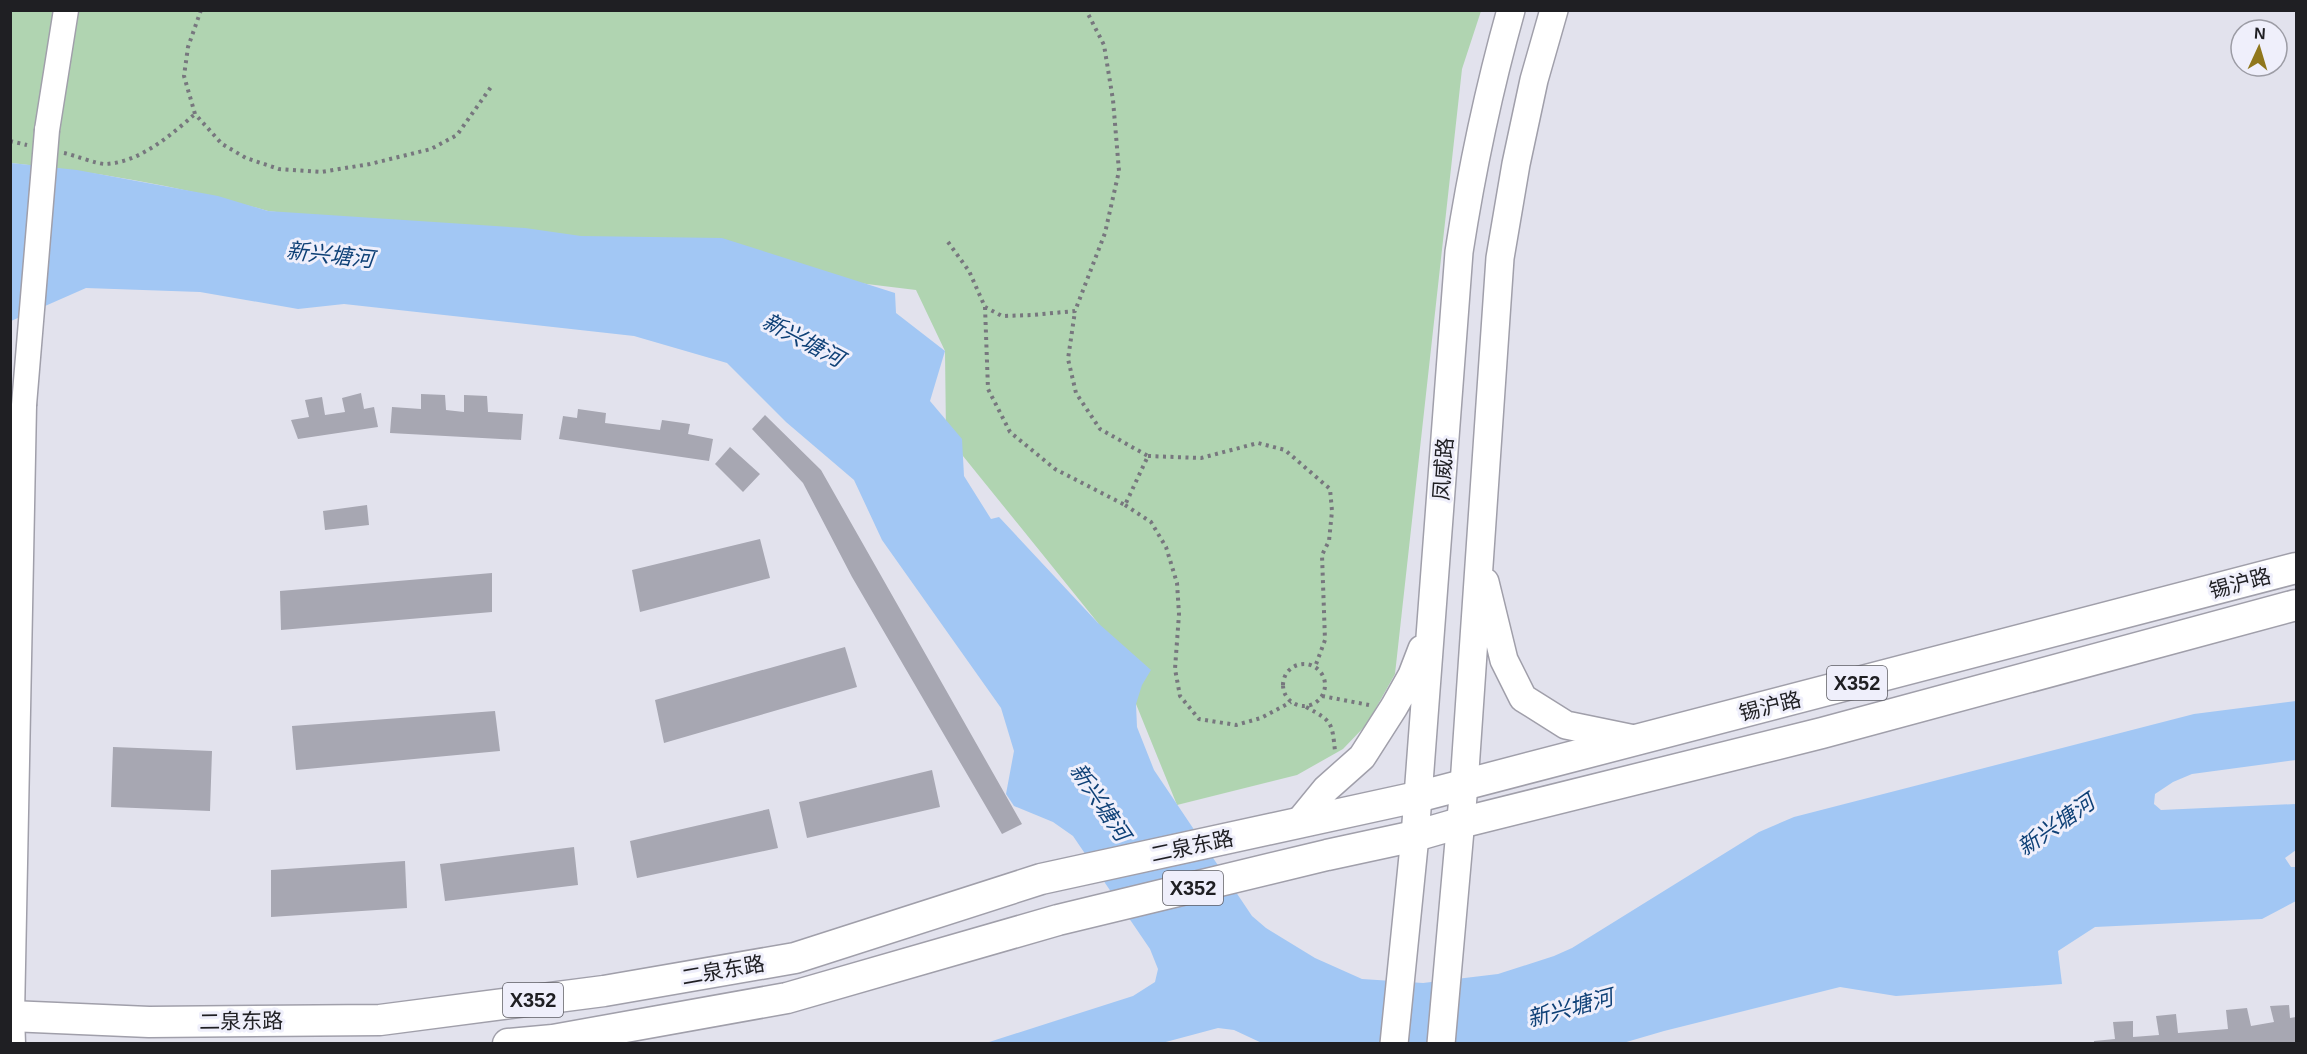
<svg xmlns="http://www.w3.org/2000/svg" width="2307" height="1054" font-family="Helvetica,'Noto Sans SC',sans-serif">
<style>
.green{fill:#b0d4b1}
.water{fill:#a2c7f4}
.building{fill:#a7a7b2}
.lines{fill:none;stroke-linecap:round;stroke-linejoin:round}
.tertiary-casing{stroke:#a09faa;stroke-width:27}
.secondary-casing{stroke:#a09faa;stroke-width:30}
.primary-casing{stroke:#a09faa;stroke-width:33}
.path{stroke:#77777e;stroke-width:4;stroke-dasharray:3 4.5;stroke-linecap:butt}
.tertiary{stroke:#fff;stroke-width:24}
.secondary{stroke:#fff;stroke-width:27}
.primary{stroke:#fff;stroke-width:30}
.tertiary-bridge-casing{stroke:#a09faa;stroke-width:27;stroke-linecap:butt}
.tertiary-bridge{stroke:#fff;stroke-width:24}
.labels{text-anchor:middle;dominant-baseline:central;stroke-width:6;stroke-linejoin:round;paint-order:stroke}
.shield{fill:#efeffb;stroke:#5d5d64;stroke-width:1.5}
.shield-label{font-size:20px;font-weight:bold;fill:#1f1f23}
.street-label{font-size:21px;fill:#1f1f23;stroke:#efeffb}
.water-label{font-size:22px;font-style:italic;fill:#0f4177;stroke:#efeffb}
</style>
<rect width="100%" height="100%" fill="#e2e2ed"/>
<path class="green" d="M11 11H1481L1462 69 1395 674 1367 724 1343 749 1297 775 1177 805 1136 704 1098 623 946 435 945 351 916 290 268 211C184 187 98 172 11 163Z"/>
<path class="water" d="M11 163 77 170 218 196 268 211 525 228 581 236 722 238 895 293 896 313 945 351 930 401 962 439 964 476 991 519 999 517 1098 623 1151 670 1142 685 1136 704 1137 727 1154 770 1252 916 1266 928 1315 958 1362 979 1423 983 1498 974 1554 956 1572 948 1759 832 1794 817 2194 714 2296 701V760L2192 774 2173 782 2155 794 2154 804 2161 810 2296 804V850L2285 858 2291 867H2296V901L2262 919 2095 927 2058 951 2062 984 1896 996 1840 987 1664 1031 1623 1043 1264 1044 1234 1030 1218 1028 1162 1043H986L1133 996 1155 982 1158 969 1150 949 1073 836 1053 822 1014 806 1006 794 1014 751 1001 708 882 540 854 480 786 422 727 363 634 336 344 304 298 309 200 292 86 288 11 321Z"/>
<path class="building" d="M361 393 364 409 374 407 378 427 298 439 291 420 309 417 305 400 322 397 325 415 345 412 342 398Z
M421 394 445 395 446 410 464 412V395L487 396 488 412 523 414 521 440 390 433 392 407 421 409Z
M578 409 606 413 605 423 660 430 662 420 690 424 688 434 713 439 709 461 559 439 563 416 577 418Z
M765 415 821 470 1022 824 1002 834 852 577 803 483 752 429Z
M730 447 760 474 743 492 715 464Z
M367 505 369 525 325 530 323 511Z
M760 539 770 578 640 612 632 570Z
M492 573V612L281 630 280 591Z
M845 647 857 687 664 743 655 700Z
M495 711 500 751 296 770 292 726Z
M113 747 212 751 210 811 111 807Z
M932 770 940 807 807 838 799 802Z
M769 809 778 848 637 878 630 841Z
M574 847 578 885 445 901 440 864Z
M405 861 407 908 271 917V870Z
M2289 1005 2290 1018 2296 1017V1044H2094V1041L2115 1039 2113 1022 2133 1021V1037L2159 1035 2156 1016 2176 1014 2178 1033 2228 1029 2226 1010 2247 1008 2251 1026 2274 1022 2270 1006Z"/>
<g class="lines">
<g class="tertiary-casing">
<path id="tertiary" d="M47 130 66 10
M13 1044 12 1016 24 405"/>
</g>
<g class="secondary-casing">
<path id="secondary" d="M1485 582 1504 660 1523 698 1566 725 1639 740
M1299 822 1326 789 1362 757 1394 707 1412 675 1422 649
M1394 1044 1415 836 1459 252C1472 168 1488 92 1511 10
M1441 1044 1464 785 1500 258 1516 164 1534 80 1554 10"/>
</g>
<g class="primary-casing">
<path id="primary" d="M10 1016 149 1022 380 1020 604 991 795 958 1041 879 1417 797 2296 568
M508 1044 553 1040 787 998 1058 920 1327 855 1415 836 1460 823 1822 733 2296 605"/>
</g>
<path class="path" d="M201 10 188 47 184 76 195 114 222 144 246 158 279 169 321 172 370 164 431 149 457 135 491 87
M10 141 27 145
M64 153C74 155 97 164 105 164 139 163 171 135 195 114
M948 242 969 271 985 307 1002 316 1032 315 1075 311 1105 233 1119 171 1113 100 1104 45 1086 10
M985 307 988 389 1010 432 1055 469 1125 505 1148 456 1100 429 1076 393 1068 359 1075 311
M1148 456 1201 458 1258 443 1285 450 1330 489 1332 511 1329 541 1322 555 1325 640 1315 667
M1125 505 1151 522 1166 547 1177 583 1179 614 1175 669 1180 696 1199 719 1236 725 1261 718 1291 702
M1283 685a21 21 0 1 1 42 0a21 21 0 1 1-42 0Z
M1322 696 1369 705
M1306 707C1332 721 1332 722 1335 751"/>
<use href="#tertiary" class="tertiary"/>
<use href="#secondary" class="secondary"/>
<use href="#primary" class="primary"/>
<g class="tertiary-bridge-casing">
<path id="tertiary-bridge" d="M24 405 47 130"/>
</g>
<use href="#tertiary-bridge" class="tertiary-bridge"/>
</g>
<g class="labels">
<g class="shield">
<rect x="1827" y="666" width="60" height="34" rx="4.5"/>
<rect x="1163" y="871" width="60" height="34" rx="4.5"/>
<rect x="503" y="983" width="60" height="34" rx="4.5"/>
</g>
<g class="shield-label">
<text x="1857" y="683">X352</text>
<text x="1193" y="888">X352</text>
<text x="533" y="1000">X352</text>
</g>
<g class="street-label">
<text transform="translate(1443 469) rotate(-86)">凤威路</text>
<text transform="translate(2240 583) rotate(-15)">锡沪路</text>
<text transform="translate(1770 706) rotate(-14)">锡沪路</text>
<text transform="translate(1192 846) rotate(-12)">二泉东路</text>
<text transform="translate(723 970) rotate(-10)">二泉东路</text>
<text transform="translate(241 1021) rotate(-1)">二泉东路</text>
</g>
<g class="water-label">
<text transform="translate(330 255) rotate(6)">新兴塘河</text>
<text transform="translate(803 340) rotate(28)">新兴塘河</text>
<text transform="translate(1100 802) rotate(56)">新兴塘河</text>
<text transform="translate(2056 825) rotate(-35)">新兴塘河</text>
<text transform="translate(1570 1008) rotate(-15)">新兴塘河</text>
</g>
</g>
<rect width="2307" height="1054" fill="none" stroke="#1f1f23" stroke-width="24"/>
<g transform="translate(2259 48) rotate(4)"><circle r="28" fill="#efeffb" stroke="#9c9ca5" stroke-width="1.5"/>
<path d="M0-4.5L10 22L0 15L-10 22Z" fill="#90771c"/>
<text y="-9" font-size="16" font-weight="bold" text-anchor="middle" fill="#1f1f23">N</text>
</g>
</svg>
